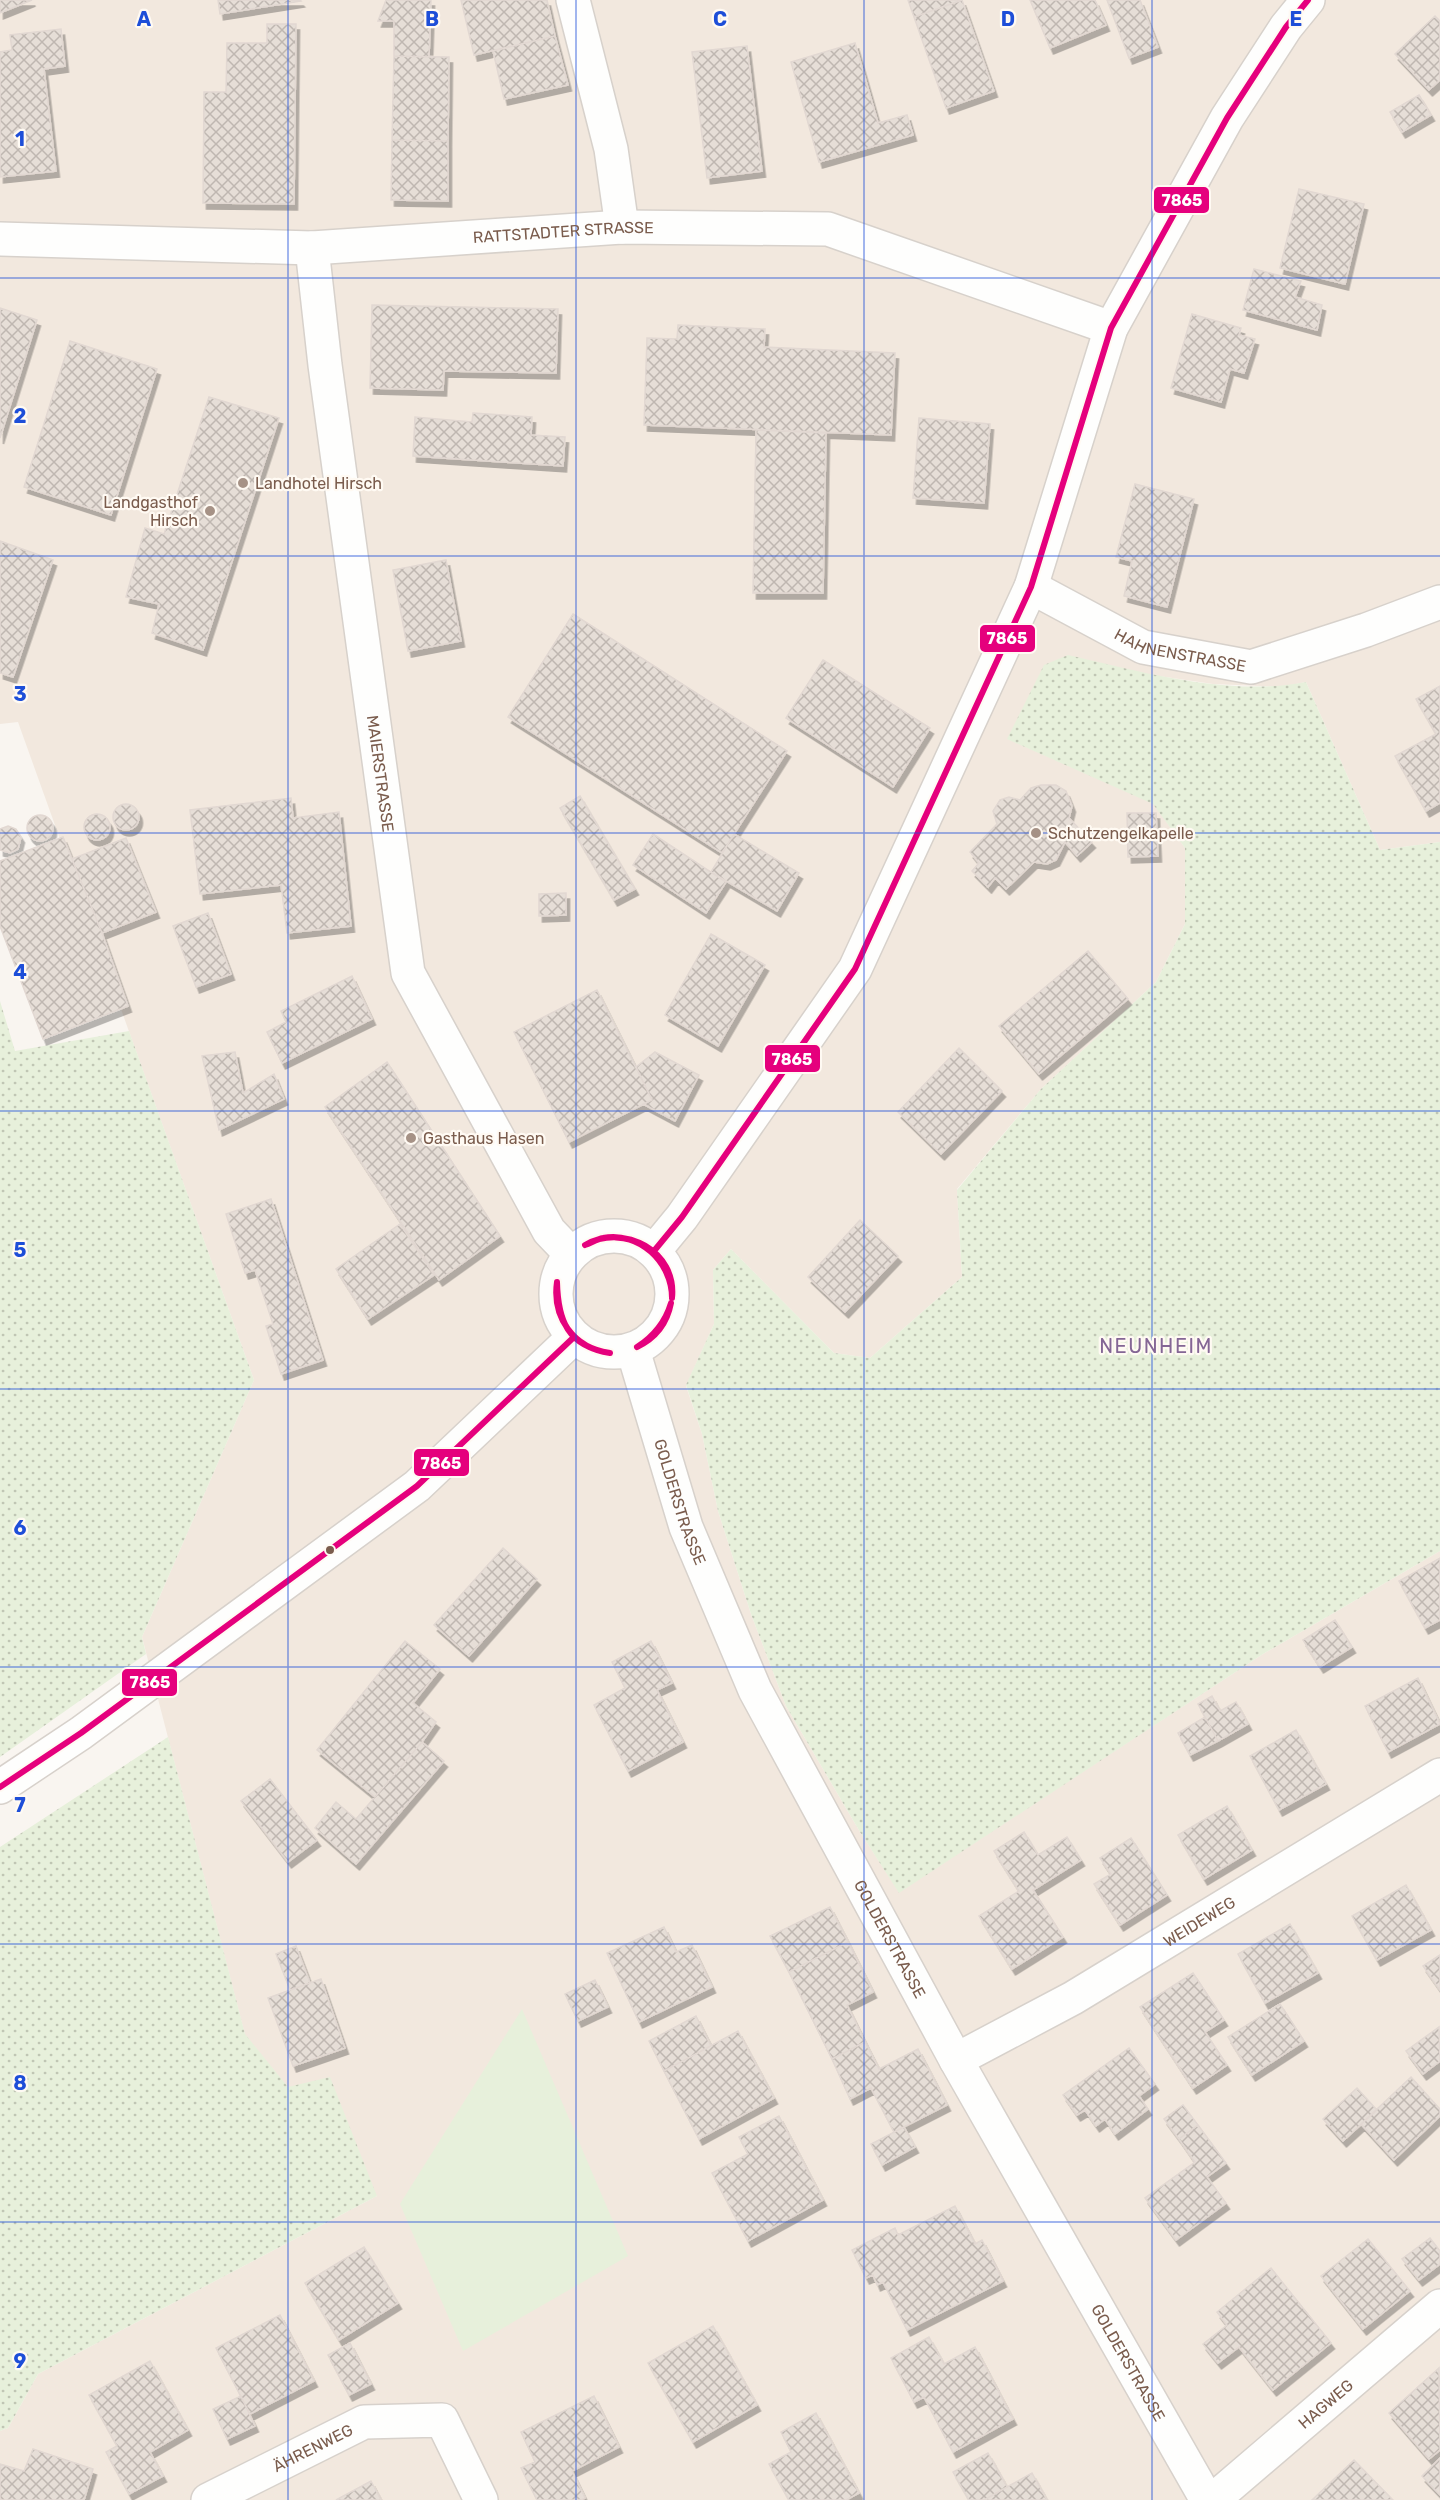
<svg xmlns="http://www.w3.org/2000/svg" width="1440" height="2500" font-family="Rubik,sans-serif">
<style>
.residential{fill:#f2e8de}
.grass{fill:url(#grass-dots)}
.park{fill:#e7f0db}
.building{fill:url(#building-cross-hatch);stroke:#e2d8d2;stroke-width:1.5;filter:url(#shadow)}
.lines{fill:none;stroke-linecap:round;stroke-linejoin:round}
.minor-casing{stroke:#d7d1cb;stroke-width:36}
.tertiary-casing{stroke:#d7d1cb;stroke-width:36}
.minor{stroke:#fefefd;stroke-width:33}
.tertiary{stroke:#fefefd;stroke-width:33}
.bus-1-casing{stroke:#fffaf3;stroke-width:10}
.bus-1{stroke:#e5007d;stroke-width:6}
.grid{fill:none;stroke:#1d4ed8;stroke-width:1.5;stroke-opacity:0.55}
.poi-dot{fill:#a69286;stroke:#fffaf3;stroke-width:2}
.bus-dot{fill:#7a5c4d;stroke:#fffaf3;stroke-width:2}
.labels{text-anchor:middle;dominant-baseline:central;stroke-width:4.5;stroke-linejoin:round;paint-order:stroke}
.street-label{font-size:16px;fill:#7a5c4d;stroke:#fffaf3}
.poi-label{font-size:16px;fill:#7a5c4d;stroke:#fffaf3;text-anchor:start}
.quarter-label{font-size:20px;letter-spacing:1.5px;fill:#846695;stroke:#fffaf3}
.grid-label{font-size:20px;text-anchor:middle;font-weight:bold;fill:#1d4ed8;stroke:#fffaf3;stroke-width:4.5;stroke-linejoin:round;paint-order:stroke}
.line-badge{stroke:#fffaf3;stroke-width:2}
.badge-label{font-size:16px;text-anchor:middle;font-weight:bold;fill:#fff}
</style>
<defs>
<pattern id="grass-dots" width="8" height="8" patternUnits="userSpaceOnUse" patternTransform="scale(1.5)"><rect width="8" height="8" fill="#e7f0db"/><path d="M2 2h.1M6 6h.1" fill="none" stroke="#c0c6b4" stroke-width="1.8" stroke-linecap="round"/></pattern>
<pattern id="building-cross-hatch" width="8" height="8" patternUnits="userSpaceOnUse" patternTransform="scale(1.5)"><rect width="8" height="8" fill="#e6ded7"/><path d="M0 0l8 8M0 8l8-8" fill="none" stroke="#bfb7b1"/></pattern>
<filter id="shadow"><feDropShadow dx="3.5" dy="6" stdDeviation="0" flood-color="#0004"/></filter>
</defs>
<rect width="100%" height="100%" fill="#f9f5f0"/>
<path class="residential" d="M0 0H1440V842L1380 850 1306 682 1281 687 1213 684 1159 676 1008 739 1153 803 1185 848V924L1156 982 1041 1089 957 1189 962 1277 870 1358 834 1353 731 1249 713 1270 714 1324 686 1386 702 1434 718 1511 751 1614 786 1706 860 1832 899 1892 1263 1654 1440 1551V2500H0V2431L8 2428 38 2374 377 2196 245 2035 142 1637 254 1380 18 722 0 724Z"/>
<path class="grass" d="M1068 655C1142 672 1229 697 1306 682L1380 850 1440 842V1551L1263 1654 899 1893 860 1832 786 1706 751 1614 718 1511 702 1434 686 1385 714 1324 713 1270 731 1249 834 1353 870 1358 962 1277 957 1190 1041 1089 1156 982 1185 924V848L1153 804 1007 739 1044 665Z
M0 1001 15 1051 129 1031 254 1380 142 1637 146 1654 0 1757Z
M168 1737 245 2034 288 2087 330 2077 377 2196 38 2374 8 2428 0 2431V1847Z"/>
<path class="park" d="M522 2009 628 2256 463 2351 400 2204Z"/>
<path class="building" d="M0 0H32L0 13Z
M218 0H300L301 1 220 14Z
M386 0H431L429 57 394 56V21H378Z
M461 0H547L555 36 474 55Z
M908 0H959L960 1 914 17Z
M962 0 994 91 946 108 914 17Z
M1030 0H1095L1106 25 1050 48Z
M1107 0H1140L1158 47 1129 58Z
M1435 16 1440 21V80L1429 90 1395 54Z
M267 24H296L294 204 203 203 204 92H226L227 43H267Z
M61 29 65 66 44 69 56 171 0 177V52L12 50 10 35Z
M555 36 568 85 504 99 493 51Z
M855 43 878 123 907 115 913 135 819 162 791 62Z
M747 46 762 171 707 178 692 52Z
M394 56 449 57 448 141 392 140Z
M1419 95 1431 115 1402 132 1390 112Z
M392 140 448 141V201L391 200Z
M1299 189 1364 204 1345 284 1280 268Z
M1254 269 1301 281 1295 297 1322 305 1317 330 1243 310Z
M372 305 558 309 556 373 444 371 443 390 370 388Z
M0 308 37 320 0 438Z
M1192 314 1241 328 1239 335 1255 339 1244 373 1230 369 1221 402 1171 388Z
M678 325 765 329 764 347 895 353 891 435 644 425 647 338 677 339Z
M70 341 157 369 111 515 24 487Z
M209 397 279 418 203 650 152 633 159 604 126 597 145 528 164 534Z
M473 413 532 417 531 435 565 437 563 466 413 456 415 417 472 422Z
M919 418 990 424 984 503 913 498Z
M756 430 826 433 823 593H753Z
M1135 484 1194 499 1167 607 1124 596 1132 561 1116 557Z
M0 541 53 560 13 677 0 673Z
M446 560 461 641 408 651 393 570Z
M573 614 787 751 722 853 508 717Z
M823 660 930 728 893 787 786 718Z
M1440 686V803L1426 811 1395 756 1436 734 1416 699Z
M1041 785H1056L1066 791 1072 806 1069 818 1092 842 1077 856 1065 842 1056 860 1047 864 1034 862 1006 889 995 878 988 887 972 871 979 863 970 852 997 824 993 811 1000 800 1009 797 1020 800 1031 788Z
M580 796 635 889 614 900 560 808Z
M291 798 293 818 339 812 351 926 287 933 281 885 200 894 190 810Z
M113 817a13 13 0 1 1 26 0a13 13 0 1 1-26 0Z
M1127 813H1156L1158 856 1128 857Z
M84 827a13 13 0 1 1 26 0a13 13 0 1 1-26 0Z
M27 828a13 13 0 1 1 26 0a13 13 0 1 1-26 0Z
M8 826 16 829 21 837 18 849 10 853 0 850V829Z
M653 834 726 882 706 913 633 865Z
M734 834 799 873 777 911 711 872Z
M63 837 102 933 128 1006 43 1039 0 926V861Z
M126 838 156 912 102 933 72 859Z
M566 893V915L539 916V894Z
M208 913 231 974 196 987 173 926Z
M711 934 765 965 718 1046 665 1015Z
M1088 951 1128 999 1039 1074 999 1026Z
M352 976 372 1019 282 1063 267 1032 286 1022 281 1011Z
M597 990 652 1100 569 1142 514 1032Z
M959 1048 1002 1091 941 1154 898 1112Z
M235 1052 243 1093 274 1074 284 1099 219 1130 202 1056Z
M655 1052 699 1075 675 1121 643 1104 652 1100 636 1067Z
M387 1062 500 1236 439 1280 325 1107Z
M271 1199 323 1360 281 1374 266 1326 273 1324 255 1270 245 1273 226 1214Z
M860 1220 898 1256 845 1312 808 1277Z
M400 1224 434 1275 368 1319 336 1269Z
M503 1548 537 1579 469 1656 434 1625Z
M1440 1558V1620L1425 1628 1399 1581Z
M1335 1620 1352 1647 1320 1667 1303 1640Z
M405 1641 440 1669 413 1703 436 1722 422 1742 375 1797 317 1750Z
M651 1641 672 1683 657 1690 683 1742 628 1771 594 1705 625 1688 612 1662Z
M1418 1678 1440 1724 1388 1752 1365 1706Z
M1212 1696 1220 1711 1236 1702 1248 1724 1218 1741 1198 1704Z
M1205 1717 1218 1741 1190 1755 1178 1733Z
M1296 1730 1326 1784 1279 1810 1250 1756Z
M422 1742 444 1761 356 1864 315 1828 336 1802 356 1819Z
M270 1779 317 1840 288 1862 241 1801Z
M1227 1806 1252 1850 1204 1879 1178 1835Z
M1024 1832 1038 1855 1067 1837 1081 1860 1033 1890 1063 1937 1012 1969 979 1916 1019 1891 994 1851Z
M1131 1838 1167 1895 1120 1925 1094 1884 1111 1874 1100 1858Z
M1406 1885 1431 1930 1377 1960 1352 1916Z
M830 1907 848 1942 789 1972 770 1936Z
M1290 1924 1318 1973 1265 2003 1238 1954Z
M664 1927 676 1952 692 1945 712 1987 639 2022 607 1953Z
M848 1942 873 1992 847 2005 865 2042 832 2059 789 1972Z
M296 1946 310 1983 290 1990 276 1954Z
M1440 1955V1990L1423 1966Z
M1193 1973 1224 2020 1205 2032 1227 2065 1193 2088 1140 2007Z
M321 1979 345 2048 293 2066 268 1998Z
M595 1980 608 2007 578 2021 565 1994Z
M1280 2004 1304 2041 1252 2075 1228 2037Z
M696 2016 711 2046 664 2071 649 2041Z
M1439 2027 1440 2061 1423 2074 1406 2051Z
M738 2031 774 2098 699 2139 664 2071Z
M865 2042 879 2069 918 2049 947 2105 894 2132 871 2088 850 2099 832 2059Z
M1129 2048 1155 2084 1139 2096 1148 2109 1115 2134 1105 2119 1096 2126 1085 2110 1077 2115 1063 2095Z
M1411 2077 1440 2109V2116L1394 2160 1361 2124Z
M1357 2088 1377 2110 1343 2141 1323 2119Z
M1183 2105 1198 2125 1179 2139 1164 2119Z
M779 2116 823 2200 748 2241 712 2173 748 2154 739 2137Z
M1198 2125 1226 2163 1207 2177 1226 2203 1176 2240 1145 2198 1195 2162 1179 2139Z
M904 2127 915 2147 882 2165 871 2144Z
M955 2206 975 2244 982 2240 1003 2281 907 2330 883 2282 877 2285 873 2275 866 2278 852 2250 895 2228 898 2235Z
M1430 2238 1440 2251V2264L1419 2280 1402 2259Z
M1368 2239 1410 2291 1363 2329 1321 2276Z
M364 2247 398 2303 339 2340 305 2283Z
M1271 2268 1331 2343 1273 2390 1239 2347 1218 2363 1203 2344 1227 2325 1217 2312Z
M280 2315 314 2381 250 2414 216 2348Z
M713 2326 757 2405 693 2442 648 2363Z
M929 2337 944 2364 975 2347 1013 2419 953 2452 924 2397 914 2402 891 2358Z
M350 2343 371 2384 349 2395 328 2355Z
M150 2361 188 2430 150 2452 163 2476 129 2494 106 2452 117 2446 89 2395Z
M1439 2368 1440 2450 1429 2459 1389 2413Z
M241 2396 255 2426 227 2439 213 2409Z
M594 2396 619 2447 572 2471 585 2498 581 2500H537L521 2468 535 2462 521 2432Z
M816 2413 859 2493 846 2500H789L769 2464 791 2452 781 2432Z
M33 2449 93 2469 84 2500H0V2464L24 2471Z
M988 2453 1007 2487 984 2500H969L953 2472Z
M1440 2458V2495L1422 2476Z
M1354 2460 1393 2500H1312Z
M1032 2473 1047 2500H984L1007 2487Z
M371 2481 381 2500H336Z"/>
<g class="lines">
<g class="minor-casing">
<g id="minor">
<path d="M573 0 611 149 622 227"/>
<path id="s1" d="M312 248 325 365 408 973 549 1231 571 1254"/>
<path id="s2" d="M1031 587 1143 647 1251 667 1366 630 1440 602"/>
<path id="s3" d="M633 1350 686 1527 755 1690 956 2060 1207 2500"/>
<path id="s4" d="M956 2060 1073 1998 1440 1775"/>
<path id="s5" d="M208 2500 364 2422 442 2420 481 2500"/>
<path id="s6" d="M1213 2500 1440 2306"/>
</g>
</g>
<g class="tertiary-casing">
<g id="tertiary">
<path id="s7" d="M0 239 312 248 622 227 828 229 1111 328"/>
<circle cx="614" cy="1294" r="58"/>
<path d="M654 1251 682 1217 855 969 1031 587 1111 328 1227 118 1286 27 1308 0"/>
<path d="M0 1787 81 1733 417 1486 574 1337"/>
</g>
</g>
<use href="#minor" class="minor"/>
<use href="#tertiary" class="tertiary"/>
<g class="bus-1-casing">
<path id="bus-1" d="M585 1245C624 1223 677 1251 672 1298
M585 1245C591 1243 597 1239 603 1238 639 1231 672 1262 672 1298
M654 1251 682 1217 855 969 1031 587 1111 328 1227 118 1286 27 1308 0
M557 1282C558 1320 567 1346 610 1353
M557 1282C552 1317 573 1348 610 1353
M637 1347C654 1336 665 1323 671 1303
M637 1347C656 1338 667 1324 671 1303
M0 1787 81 1733 417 1486 574 1337"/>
</g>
<use href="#bus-1" class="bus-1"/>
</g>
<path class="grid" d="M288 0V2500M576 0V2500M864 0V2500M1152 0V2500M0 278H1440M0 556H1440M0 833H1440M0 1111H1440M0 1389H1440M0 1667H1440M0 1944H1440M0 2222H1440"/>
<g class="poi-dot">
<circle cx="243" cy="483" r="6"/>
<circle cx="210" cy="511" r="6"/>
<circle cx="1036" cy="833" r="6"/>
<circle cx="411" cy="1138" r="6"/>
</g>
<circle class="bus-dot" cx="330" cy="1550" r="5"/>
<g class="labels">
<g class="street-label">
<text stroke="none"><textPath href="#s7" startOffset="564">RATTSTADTER STRASSE</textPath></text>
<text stroke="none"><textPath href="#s2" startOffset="164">HAHNENSTRASSE</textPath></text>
<text stroke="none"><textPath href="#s1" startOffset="530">MAIERSTRASSE</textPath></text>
<text stroke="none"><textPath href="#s3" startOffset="159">GOLDERSTRASSE</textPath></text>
<text stroke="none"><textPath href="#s4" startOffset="280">WEIDEWEG</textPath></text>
<text stroke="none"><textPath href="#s3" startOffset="645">GOLDERSTRASSE</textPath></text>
<text stroke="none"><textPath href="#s3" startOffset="1131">GOLDERSTRASSE</textPath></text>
<text stroke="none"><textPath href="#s6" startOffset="148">HAGWEG</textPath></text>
<text stroke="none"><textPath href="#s5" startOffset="117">ÄHRENWEG</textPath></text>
</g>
<g class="poi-label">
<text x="255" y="483">Landhotel Hirsch</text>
<text x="198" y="502" text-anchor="end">Landgasthof<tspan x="198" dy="18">Hirsch</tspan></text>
<text x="1048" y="833">Schutzengelkapelle</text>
<text x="423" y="1138">Gasthaus Hasen</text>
</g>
<g class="quarter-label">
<text x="1156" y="1346">NEUNHEIM</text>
</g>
</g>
<g class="grid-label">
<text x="144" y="26">A</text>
<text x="432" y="26">B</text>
<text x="720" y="26">C</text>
<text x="1008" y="26">D</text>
<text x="1296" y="26">E</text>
<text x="20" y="146">1</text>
<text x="20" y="423">2</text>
<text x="20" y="701">3</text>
<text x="20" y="979">4</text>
<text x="20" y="1257">5</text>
<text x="20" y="1535">6</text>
<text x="20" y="1812">7</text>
<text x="20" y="2090">8</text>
<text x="20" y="2368">9</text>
</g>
<g class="line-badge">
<rect x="1153" y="186" width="57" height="28" rx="6" fill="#e5007d"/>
<rect x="979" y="624" width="57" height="29" rx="6" fill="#e5007d"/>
<rect x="764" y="1044" width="57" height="29" rx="6" fill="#e5007d"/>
<rect x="413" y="1448" width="57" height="29" rx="6" fill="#e5007d"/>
<rect x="121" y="1668" width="57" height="29" rx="6" fill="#e5007d"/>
</g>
<g class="badge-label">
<text x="1182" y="206">7865</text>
<text x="1007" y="644">7865</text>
<text x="792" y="1065">7865</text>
<text x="441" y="1469">7865</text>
<text x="150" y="1688">7865</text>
</g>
</svg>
